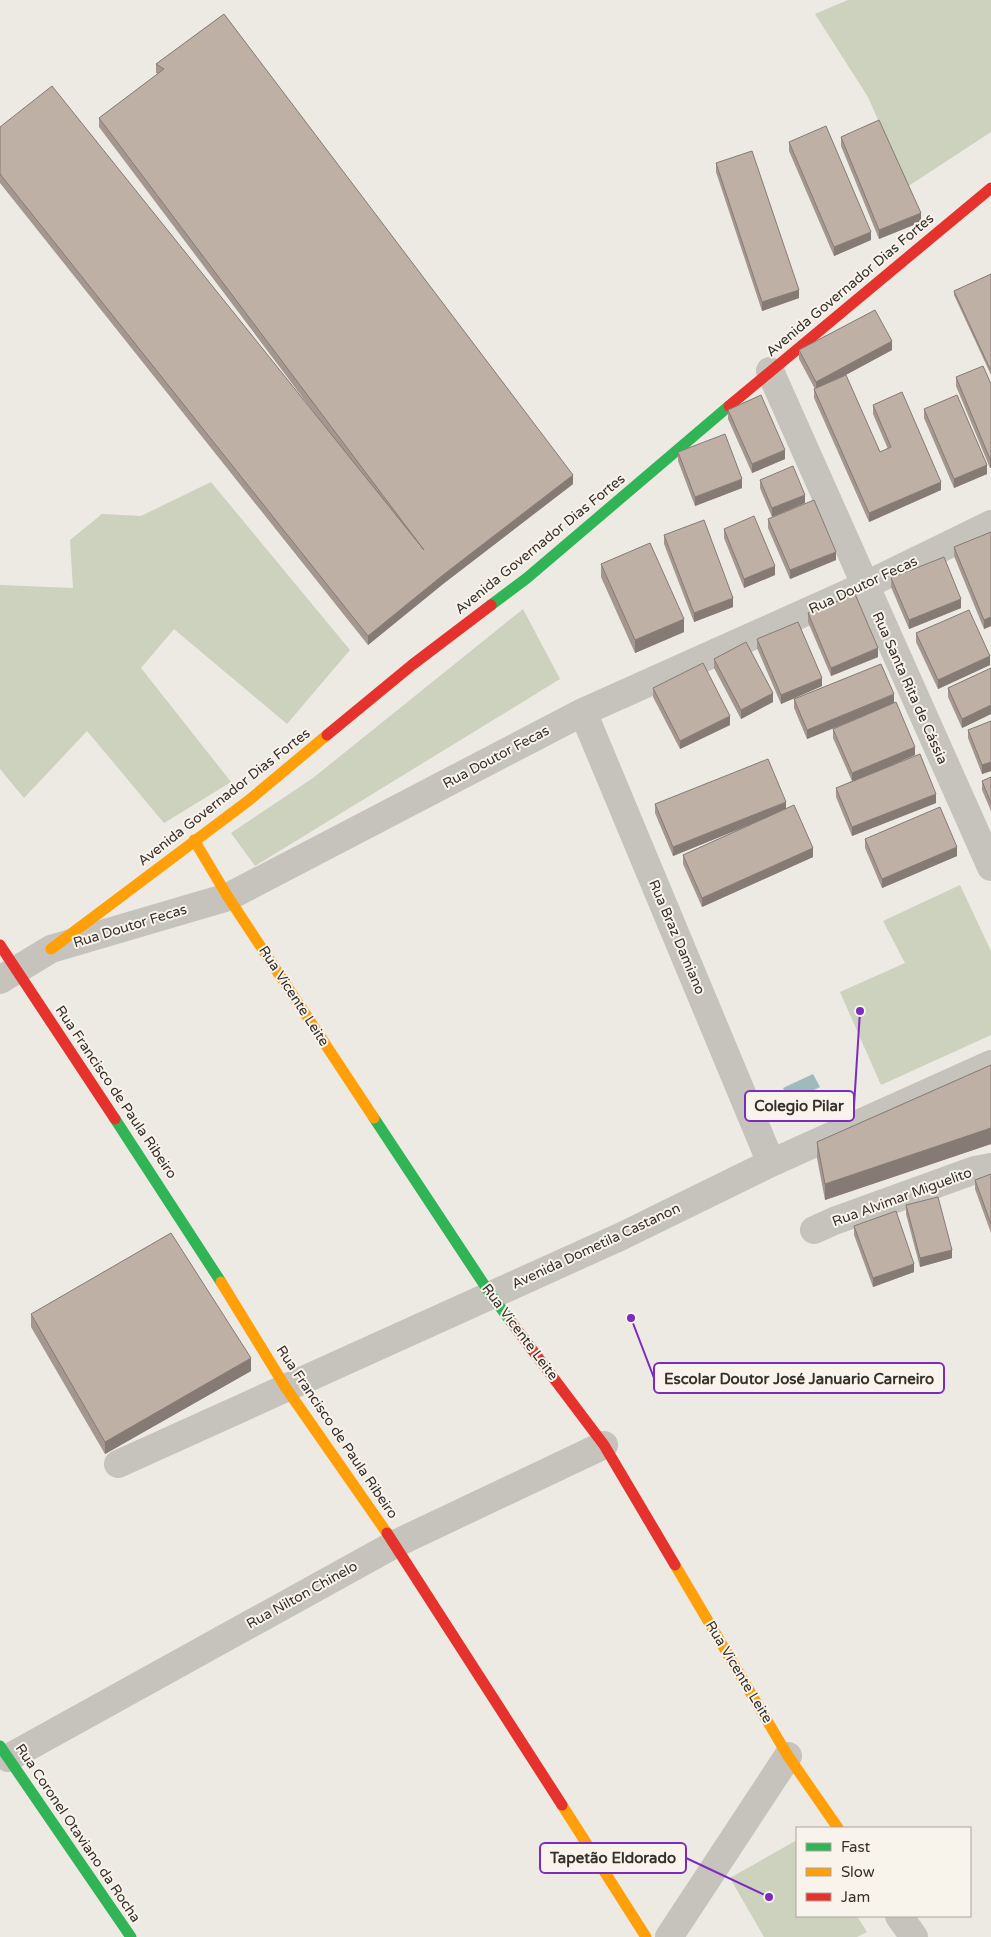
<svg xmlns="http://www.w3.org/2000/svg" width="991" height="1937" font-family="'Varela Round',sans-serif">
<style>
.green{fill:#ccd2be}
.water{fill:#a0babc}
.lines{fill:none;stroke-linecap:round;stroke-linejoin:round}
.street{stroke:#c6c2bc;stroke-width:28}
.fast{stroke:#30b455;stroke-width:11}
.slow{stroke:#ff9f0a;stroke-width:11}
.jam{stroke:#e5322d;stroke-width:11}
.wall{fill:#a4978f}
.shaded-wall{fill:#867b74}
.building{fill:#bfb0a6;stroke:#867b74}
.labels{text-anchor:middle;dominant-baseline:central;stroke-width:4;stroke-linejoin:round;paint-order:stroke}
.street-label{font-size:14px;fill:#372f2a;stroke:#f9f4eb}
.leader{fill:none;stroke:#7b2cbf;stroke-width:2}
.callout-dot{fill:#7b2cbf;stroke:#f9f4eb;stroke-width:2}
.callout{fill:#f9f4eb;stroke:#7b2cbf;stroke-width:2}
.callout-label{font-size:15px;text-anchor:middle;font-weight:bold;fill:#372f2a}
</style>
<rect width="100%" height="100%" fill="#ede9e3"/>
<path class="green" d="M848 0H991V132L907 187 868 97 815 14Z
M211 482 350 650 287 724 174 629 141 668 231 782 164 823 87 731 24 798 0 769V585L73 588 70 540 102 514 141 516Z
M523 609 560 679 255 866 231 833 313 778Z
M960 885 991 951V1035L881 1085 840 992 905 963 883 921Z
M797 1840V1916H857L867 1932 857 1937H764L730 1878Z"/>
<path class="water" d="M813 1074 820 1087 790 1102 783 1088Z"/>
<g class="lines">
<path class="street" d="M770 371 991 867
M583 712 771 1163
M0 980 51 949 228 897 583 712 864 586 991 524
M814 1230 834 1221 975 1170 991 1167
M118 1464 622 1236 771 1163 991 1064
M8 1758 395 1544 604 1445
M899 1916 914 1937
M669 1937 788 1756"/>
<path class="fast" d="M491 605 527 578 729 406
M374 1118 491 1295 512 1323
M115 1119 221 1282
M0 1746 131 1937"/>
<path class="slow" d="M194 840 228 897 374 1118
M51 949 248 801 327 735
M221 1282 286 1388 387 1533
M675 1565 788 1756 838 1828
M562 1805 646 1937"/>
<path class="jam" d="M729 406 991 188
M327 735 412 665 491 605
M0 945 115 1119
M512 1323 604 1445 675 1565
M387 1533 562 1805"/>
</g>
<path class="wall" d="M224 14 573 484 443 584 368 645 0 183V127L318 418 99 127V118L158 74 156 73V64Z
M841 137 921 222 879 239 841 146Z
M789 142 871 240 834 256 789 151Z
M716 163 799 298 762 311 716 172Z
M991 274V375L954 295V291Z
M799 350H892L840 378 880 452 888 449 873 414V405L941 490 869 522 814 398V389H815L799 359Z
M956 377 991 384V468H990L956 386Z
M924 409 987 474 954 488 924 418Z
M728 410 785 459 752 473 728 419Z
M678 452 742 488 695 506 678 461Z
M760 480 805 503 772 517 760 488Z
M768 519 836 560 790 579 768 528Z
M724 529 775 575 744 588 724 538Z
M991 532V626L984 629 954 556V547Z
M664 535 733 607 694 622 664 544Z
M601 564 684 632 635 653 601 577Z
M891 578 961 608 909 629 891 587Z
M808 613 878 657 831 676 808 622Z
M916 633 990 665 938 689 916 642Z
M757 639 822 686 781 704 757 648Z
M714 659 773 702 741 719 714 668Z
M991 668V714L962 728 948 697V688Z
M653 688 730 725 680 749 653 697Z
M794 699 894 703 915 755 895 764 936 803 852 836 836 797V788L852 781 833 738V729L886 707 807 739 794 708Z
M991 721V771L982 774 968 738V730Z
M991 777V811L982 790V781Z
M655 804 786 809 813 857 702 907 683 864V855L756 822 673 856 655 813Z
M865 839 957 856 882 888 865 848Z
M991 1065V1144L825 1200 817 1158V1142Z
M991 1174V1233L975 1189V1180Z
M906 1205 952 1258 920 1267 906 1214Z
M854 1226 914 1272 873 1287 854 1235Z
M31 1314 251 1371 105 1454 31 1327Z"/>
<path class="shaded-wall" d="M921 213V222L879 239V230Z
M871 232V240L834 256V247Z
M799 290V298L762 311V302Z
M892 341V350L816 391V382Z
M785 450V459L752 473V464Z
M990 459H991V468H990Z
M987 465V474L954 488V479Z
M573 475V484L443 584 368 645V636L443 575Z
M742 479V488L695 506V497Z
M941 482V490L869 522V513Z
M805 495V503L772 517V508Z
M836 552V560L790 579V570Z
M775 566V575L744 588V579Z
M733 598V607L694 622V613Z
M961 599V608L909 629V620Z
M991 617V626L984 629V620Z
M684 619V632L635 653V640Z
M878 648V657L831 676V668Z
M990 656V665L938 689V680Z
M822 678V686L781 704V695Z
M773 693V702L741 719V710Z
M894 694V703L807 739V730Z
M991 705V714L962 728V719Z
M730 716V725L680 749V741Z
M915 747V755L852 782V773Z
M991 762V771L982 774V765Z
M936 794V803L852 836V827Z
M786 802V810L673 856V847Z
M957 847V856L882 888V879Z
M813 848V857L702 907V898Z
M991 1128V1144L825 1200V1184Z
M952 1250V1258L920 1267V1258Z
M914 1264V1272L873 1287V1278Z
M251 1358V1371L105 1454V1442Z"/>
<path class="building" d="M224 14 573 475 443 575 368 636 0 174V127L52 86 424 550 99 118 164 69 156 64Z
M879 120 921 213 879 230 841 137Z
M826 126 871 232 834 247 789 142Z
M752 151 799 290 762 302 716 163Z
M991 274V371L954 291Z
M875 310 892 341 816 382 799 350Z
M983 366 991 384V459H990L956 377Z
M846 375 880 452 891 447 873 405 902 392 941 482 869 513 814 389Z
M761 395 785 450 752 464 728 410Z
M957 395 987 465 954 479 924 409Z
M725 434 742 479 695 497 678 452Z
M793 466 805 495 772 508 760 480Z
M814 500 836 552 790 570 768 519Z
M754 516 775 566 744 579 724 529Z
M704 520 733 598 694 613 664 535Z
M991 532V617L984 620 954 547Z
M650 543 684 619 635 640 601 564Z
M944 557 961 599 909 620 891 578Z
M855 594 878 648 831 668 808 613Z
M969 610 990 656 938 680 916 633Z
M798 622 822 678 781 695 757 639Z
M746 642 773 693 741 710 714 659Z
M703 663 730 716 680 741 653 688Z
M881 664 894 694 807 730 794 699Z
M991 668V705L962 719 948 688Z
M896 702 915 747 852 773 833 729Z
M991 721V762L982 765 968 730Z
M920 754 936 794 852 827 836 788Z
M768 759 786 802 673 847 655 804Z
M991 777V803L982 781Z
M794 805 813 848 702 898 683 855Z
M940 807 957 847 882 879 865 839Z
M991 1065V1128L825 1184 817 1142Z
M991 1174V1224L975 1180Z
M938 1197 952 1250 920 1258 906 1205Z
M896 1211 914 1264 873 1278 854 1226Z
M171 1233 251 1358 105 1442 31 1314Z"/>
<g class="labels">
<g class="street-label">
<text transform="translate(850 285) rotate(-40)">Avenida Governador Dias Fortes</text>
<text transform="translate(540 544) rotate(-39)">Avenida Governador Dias Fortes</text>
<text transform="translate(863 585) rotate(-25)">Rua Doutor Fecas</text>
<text transform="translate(910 688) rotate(66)">Rua Santa Rita de Cássia</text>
<text transform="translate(496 757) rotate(-28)">Rua Doutor Fecas</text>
<text transform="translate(224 797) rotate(-38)">Avenida Governador Dias Fortes</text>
<text transform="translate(130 926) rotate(-17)">Rua Doutor Fecas</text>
<text transform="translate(677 937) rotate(67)">Rua Braz Damiano</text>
<text transform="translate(294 996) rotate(57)">Rua Vicente Leite</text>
<text transform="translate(116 1092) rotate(56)">Rua Francisco de Paula Ribeiro</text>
<text transform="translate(902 1197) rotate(-20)">Rua Alvimar Miguelito</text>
<text transform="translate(596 1246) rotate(-25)">Avenida Dometila Castanon</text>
<text transform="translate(520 1332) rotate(53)">Rua Vicente Leite</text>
<text transform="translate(337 1432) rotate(56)">Rua Francisco de Paula Ribeiro</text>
<text transform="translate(302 1595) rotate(-29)">Rua Nilton Chinelo</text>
<text transform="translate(739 1672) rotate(59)">Rua Vicente Leite</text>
<text transform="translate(78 1833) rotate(56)">Rua Coronel Otaviano da Rocha</text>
</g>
</g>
<path class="leader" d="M860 1011L854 1106M631 1318L654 1378M769 1897L686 1858"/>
<g class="callout-dot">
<circle cx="860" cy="1011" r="5"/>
<circle cx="631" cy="1318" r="5"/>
<circle cx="769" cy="1897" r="5"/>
</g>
<g class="callout">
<rect x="745" y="1091" width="109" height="30" rx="5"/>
<rect x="654" y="1363" width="290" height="30" rx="5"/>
<rect x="540" y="1843" width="146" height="30" rx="5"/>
</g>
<g class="callout-label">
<text x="799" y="1111">Colegio Pilar</text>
<text x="799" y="1384">Escolar Doutor José Januario Carneiro</text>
<text x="613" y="1863">Tapetão Eldorado</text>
</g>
<rect x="796" y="1827" width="175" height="90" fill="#f9f4eb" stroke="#aba59e"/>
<rect x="806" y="1843" width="25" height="8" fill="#30b455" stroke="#aba59e"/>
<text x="841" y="1852" font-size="15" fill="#372f2a">Fast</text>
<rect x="806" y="1868" width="25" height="8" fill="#ff9f0a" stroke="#aba59e"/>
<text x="841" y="1877" font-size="15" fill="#372f2a">Slow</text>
<rect x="806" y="1893" width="25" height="8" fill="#e5322d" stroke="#aba59e"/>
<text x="841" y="1902" font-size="15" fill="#372f2a">Jam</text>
</svg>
